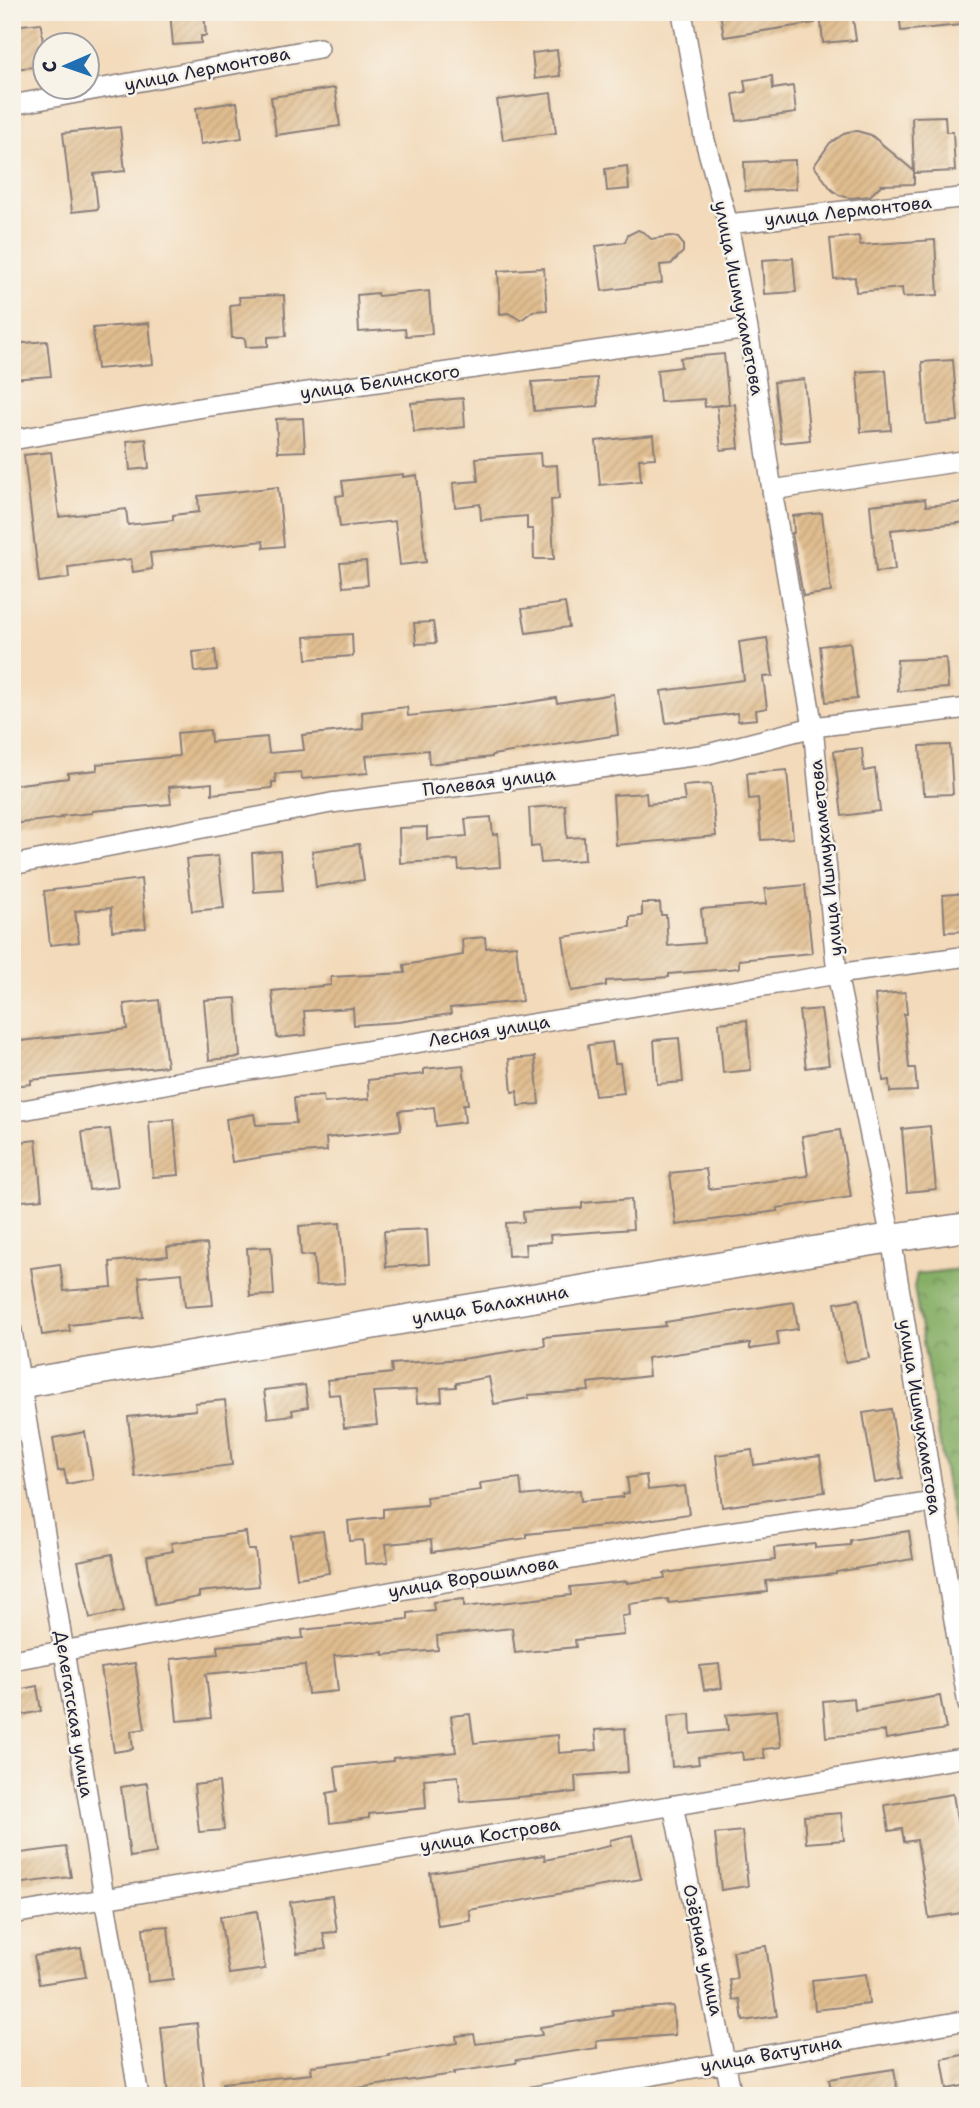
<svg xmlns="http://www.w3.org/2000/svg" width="980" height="2108" font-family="'Shantell Sans',sans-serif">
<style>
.forest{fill:url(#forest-crowns);stroke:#546850;stroke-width:2}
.building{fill:url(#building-hatch)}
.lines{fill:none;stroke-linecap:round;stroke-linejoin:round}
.street-casing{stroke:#8a7e7a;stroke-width:22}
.secondary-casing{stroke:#8a7e7a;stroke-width:31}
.street{stroke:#fff;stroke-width:19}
.secondary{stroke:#fff;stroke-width:28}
.labels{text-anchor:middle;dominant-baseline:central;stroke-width:5;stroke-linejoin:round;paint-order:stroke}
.street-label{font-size:18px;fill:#22223b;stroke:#f7f3e8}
</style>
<defs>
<pattern id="forest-crowns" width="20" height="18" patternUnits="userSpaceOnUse" patternTransform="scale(1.75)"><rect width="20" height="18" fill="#86af66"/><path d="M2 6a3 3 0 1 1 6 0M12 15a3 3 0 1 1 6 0" fill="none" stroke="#6d8e55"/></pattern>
<pattern id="building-hatch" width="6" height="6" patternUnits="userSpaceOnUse" patternTransform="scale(1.75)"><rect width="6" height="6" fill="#e0bd8f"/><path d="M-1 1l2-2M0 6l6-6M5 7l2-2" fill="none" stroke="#c0a27c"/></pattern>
</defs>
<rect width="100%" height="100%" fill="#f7f3e8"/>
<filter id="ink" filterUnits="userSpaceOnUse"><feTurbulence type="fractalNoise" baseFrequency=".0143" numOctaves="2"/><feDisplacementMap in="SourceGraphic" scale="14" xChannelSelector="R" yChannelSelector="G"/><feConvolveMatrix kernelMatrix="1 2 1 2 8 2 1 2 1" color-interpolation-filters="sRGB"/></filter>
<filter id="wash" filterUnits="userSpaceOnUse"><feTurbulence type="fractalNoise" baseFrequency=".00686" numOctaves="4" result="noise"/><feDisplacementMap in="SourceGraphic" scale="28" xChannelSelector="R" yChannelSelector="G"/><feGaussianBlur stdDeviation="1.57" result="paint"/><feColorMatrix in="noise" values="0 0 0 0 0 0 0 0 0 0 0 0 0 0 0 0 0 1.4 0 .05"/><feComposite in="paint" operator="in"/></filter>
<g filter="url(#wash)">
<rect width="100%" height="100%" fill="#f3daba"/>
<path class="forest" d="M968 1268V1577L962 1578 914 1287 917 1274Z"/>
<g id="blocks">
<path class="building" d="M170 12H204L206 36H201V43L173 45Z
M720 12H814L815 23 724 37Z
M820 12H852L856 40 823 43Z
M899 12H960L961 25 901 31Z
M41 23 45 66 12 69V26Z
M557 50 560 76 535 79 532 53Z
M772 76 773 89 793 86 796 113 737 121 733 94 746 92 744 80Z
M335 88 340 126 276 135 271 97Z
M551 93 556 133 503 140 497 100Z
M237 102 242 138 201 144 196 108Z
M945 116 946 132H953L955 171 914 173 912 117Z
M120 127 125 171 94 174 98 209 72 212 63 133Z
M857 131 871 135 914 171V184L881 185 870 196 850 198 839 195 832 190 814 166 830 143 847 132Z
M795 160 796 189 745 191 744 162Z
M627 166 629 189 607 191 605 169Z
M638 230 645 233 651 239 671 236 678 238 683 244V252L671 264 660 265 662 283 602 291 596 246 625 242 628 235Z
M859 236 860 245 935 240 938 295 903 297 902 288 856 292 855 277 834 279 830 239Z
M793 258 796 292 764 294 762 260Z
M544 268 547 310 533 311 521 320 508 313 500 314 498 271Z
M429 291 432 334 406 336 405 329 359 332 357 295 377 293 378 296Z
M284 295 286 336 268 337V346L246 347 245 338H232L230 305 240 304 239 297Z
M149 323 153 364 97 369 93 328Z
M47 341 51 376 12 379V344Z
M724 354 729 404 705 407 704 399 660 402 657 370 681 367 680 358Z
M953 360 958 421 926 424 922 362Z
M886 370 891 430 861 432 857 372Z
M597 378 598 406 534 411 532 382Z
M804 379 810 440 781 443 774 382Z
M463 398 465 427 414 432 411 403Z
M735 404 739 448 721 450 717 406Z
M303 418 305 451 278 452 276 419Z
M653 435 655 458 639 459 641 481 600 485 596 441Z
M146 439 149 468 130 470 127 441Z
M51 452 59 517 126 509 128 525 173 520V515L199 512 198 496 278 487 284 546 264 548 263 541 150 553 152 569 133 572 131 559 68 567 69 578 39 582 24 455Z
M540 453 541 466 557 465 559 499 551 500 554 559H534L533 529H527V516L481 520 480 504 455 507 453 483 478 481 476 458Z
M403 474V477L417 475 426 562 400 565 395 521 340 527 336 496 344 495 342 481Z
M925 499 926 506 968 502V522L891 530 895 570 876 572 870 505Z
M822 513 831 592 803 596 792 533H794L793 516Z
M366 561 368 585 343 587 340 563Z
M565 603 569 627 526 633 522 609Z
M433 622 436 643 416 644 414 623Z
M352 634 353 656 307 659 305 637Z
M767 638 773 676 763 677 767 708 756 710 757 719 738 721 737 713 666 723 661 691 744 680 739 642Z
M850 642 857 699 826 702 820 646Z
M215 650 217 670 195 672 193 652Z
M946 658 948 688 898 691 897 660Z
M613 694 618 735 492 755V757L429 764 428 750 366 756 368 773 302 779 301 772 275 774 276 782H272V788L212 794V783L169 787 171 804 92 811V813L61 816 62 818 12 824V785L68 778V773L97 770V764L179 756 177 733 210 730 211 742 267 737 269 753 304 750 302 735 363 729 362 712 407 707 408 716 505 706 556 698 557 703Z
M950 745 953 794 925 795V792H923L920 746Z
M862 748 864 771 875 769 880 811 842 816 834 751Z
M787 770 793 838 761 840 758 798 749 799 747 773Z
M711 784 716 836 616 845 613 795 646 793 647 804 685 801 683 786Z
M565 805 567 838 584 837 585 860 541 863 539 846 531 847 529 808Z
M491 817 493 835 498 834 500 867 459 870 458 860 400 863 399 828 427 827V839L467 836 465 819Z
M359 844 364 880 316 887 312 851Z
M280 851 283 890 254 892 252 853Z
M218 856 224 908 192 911 186 859Z
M141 879 146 928 112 931 111 908 75 911 79 942 50 945 44 891Z
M805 885 812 953 739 960V968L669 974V977L606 981V986L571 991 563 937 630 927V917L642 916V903H660L661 915H666L668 946 704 943 701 909 766 904 765 889Z
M968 893V931L945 932 943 895Z
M485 937 486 948 516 945 522 1001 450 1008 451 1014 398 1022 354 1025 353 1008 304 1011 306 1035 277 1038 272 991 331 985V977L405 973 404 965 463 955 462 939Z
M905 992 907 1014H904L909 1068H915L917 1091 890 1092 889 1080 883 1081 875 995Z
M236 998 240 1057 209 1060 204 1000Z
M159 1000 167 1066 31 1080V1084L12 1086V1042L127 1029 124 1004Z
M821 1009 829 1065 806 1068 799 1011Z
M747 1020 751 1070 723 1073 719 1023Z
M679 1038 683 1082 657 1084 654 1040Z
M612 1042 615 1063H620L624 1093 595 1096 588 1045Z
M535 1057 539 1104 518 1106 517 1091 512 1092 509 1059Z
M463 1065 468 1104H463L465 1122 436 1126 434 1107 399 1111 401 1130 326 1138 327 1151 276 1155 232 1162 226 1119 254 1114 256 1125 296 1123 294 1098 323 1096 324 1103 369 1099 368 1080 424 1074V1069Z
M174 1119 179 1175 153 1177 149 1122Z
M930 1126 936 1189 907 1192 902 1129Z
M110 1129 118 1187 89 1190 82 1132Z
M840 1130 851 1197 777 1208 778 1211 676 1225 670 1173 706 1169 709 1189 808 1176 802 1136Z
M36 1140 42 1199 12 1202V1143Z
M631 1199 633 1229 550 1235 551 1242 525 1244 526 1255 508 1256 506 1223 524 1222 523 1212 582 1208V1203Z
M340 1223 345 1283 316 1285 314 1255 301 1256 299 1226Z
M427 1229 429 1264 386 1267 384 1231Z
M207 1244 213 1305 185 1307 182 1273 139 1277 143 1317 69 1325 70 1331 42 1335 31 1268 60 1264 64 1291 112 1287 110 1262 168 1256 167 1247Z
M271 1247 274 1295 250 1296 247 1248Z
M859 1299 869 1358 845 1362 835 1303Z
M794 1302 798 1329 777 1332 779 1345 750 1349V1343L647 1358 649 1376 588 1383 589 1391 528 1395 529 1398 494 1404 489 1377 456 1383V1387L441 1388 442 1401 417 1403 416 1390 373 1392 377 1425 344 1428 340 1394 329 1395 327 1380 392 1373 391 1364 462 1359 545 1346 544 1337 666 1326 665 1322Z
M305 1385 308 1407 292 1410 293 1415 268 1418 264 1390Z
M225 1400 232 1465 135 1477 128 1417 196 1410 195 1403Z
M891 1409 902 1478 875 1483 863 1413Z
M85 1432 93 1479 67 1484 64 1470 58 1471 53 1438Z
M752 1450 754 1465 820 1456 825 1492 722 1507 716 1455Z
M646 1475 648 1490 685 1486 689 1514 613 1525 527 1534V1538L432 1552 431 1540 386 1544 388 1562 365 1564 363 1540 350 1541 348 1521 383 1517V1509L427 1505 426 1497 481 1490 480 1483 520 1478 522 1496 580 1490 581 1501 623 1497V1494L629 1493 627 1478Z
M323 1531 329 1573 297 1578 291 1535Z
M909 1531 913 1559 836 1572V1574L766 1581 767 1592 669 1603 668 1599 629 1604 630 1615 622 1616 624 1635 575 1640 576 1647 515 1653 512 1628 437 1636 438 1650 384 1655V1652L334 1656 338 1691 308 1694 305 1665 206 1674 211 1718 177 1721 171 1659 218 1654 217 1646 303 1638 302 1630 408 1619V1613L434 1610 433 1602 464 1599V1607L571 1595 570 1587 627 1581V1583L665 1578 664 1573 775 1560 774 1548 815 1544V1548L850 1545V1540Z
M246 1532 248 1550H255L259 1586 199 1592V1597L155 1605 147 1556 173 1551 171 1543Z
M112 1554 124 1611 90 1618 78 1561Z
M135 1663 145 1729 131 1731 133 1749 114 1752 101 1668Z
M719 1664 722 1688 704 1690 700 1666Z
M37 1686 41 1711 12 1717V1691Z
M940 1696 946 1729 886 1739 885 1731 826 1737 823 1701 854 1698 855 1710Z
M777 1710 781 1747 763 1749 765 1758 743 1760 742 1752 698 1757 699 1764 672 1767 668 1716 690 1714 691 1734 728 1730 726 1715Z
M470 1714 474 1743 558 1735 559 1753 597 1750 595 1730 625 1728 628 1772 575 1776 576 1792 461 1802 458 1776 424 1779 426 1808 369 1814V1818L330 1823 327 1793 338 1791 335 1767 393 1761V1758L456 1752 451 1716Z
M219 1782 224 1830 199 1832 194 1785Z
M147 1783 156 1853 130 1857 121 1787Z
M953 1794 963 1857 968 1856V1912L929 1918 917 1840 904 1842 902 1829 889 1831 885 1805Z
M841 1813 844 1840 806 1843 804 1816Z
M742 1831 748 1886 721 1890 715 1834Z
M632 1835 641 1879 469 1910 471 1921 438 1926 430 1873 544 1855 545 1860 610 1846V1840Z
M66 1847 71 1877 16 1884 13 1854Z
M332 1896 337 1932 323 1933 326 1949 297 1953 290 1902Z
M257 1911 265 1969 229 1974 220 1917Z
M168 1926 173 1979 148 1982 143 1928Z
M766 1946 777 2016 743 2021 740 1999 733 2000 730 1980 737 1979 733 1951Z
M81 1948 86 1977 39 1984 34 1956Z
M866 1974 869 2004 815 2010 812 1980Z
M673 2006 675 2035 596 2041 597 2048 516 2060V2063L454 2072V2074L344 2090 345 2096H224L223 2083 312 2074 311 2066 389 2056 388 2054 457 2043 456 2036 474 2034 476 2044 542 2035 540 2027 613 2016 612 2010Z
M197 2023 205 2096H168L161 2027Z
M968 2054V2085L947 2089 942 2059Z
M894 2069 898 2094 832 2096 829 2079Z"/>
</g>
</g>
<g filter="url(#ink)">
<use href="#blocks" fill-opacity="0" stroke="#8a7e7a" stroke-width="2"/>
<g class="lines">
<g class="street-casing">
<path id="street" d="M682 12 704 137 728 224 748 329 772 490 813 727 837 974 891 1238 968 1705
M12 105 319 48
M728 224 968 197
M12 440 210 406 748 329
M772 490 968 460
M12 865 331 803 708 754 813 727 968 708
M12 1112 182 1081 837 974 968 956
M12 1331 104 1897 139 2096
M12 1660 701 1536 935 1502
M673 1805 732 2096
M12 1914 968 1757
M534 2096 968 2020"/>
</g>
<g class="secondary-casing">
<path id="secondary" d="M12 1385 891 1238 968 1227"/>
</g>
<use href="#street" class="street"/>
<use href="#secondary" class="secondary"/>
</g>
</g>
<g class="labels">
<g class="street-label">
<text transform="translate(207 69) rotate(-11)">улица Лермонтова</text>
<text transform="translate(848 211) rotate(-6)">улица Лермонтова</text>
<text transform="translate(739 298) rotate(79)">улица Ишмухаметова</text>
<text transform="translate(380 382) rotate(-8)">улица Белинского</text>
<text transform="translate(489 782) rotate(-7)">Полевая улица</text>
<text transform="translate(826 858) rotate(-96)">улица Ишмухаметова</text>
<text transform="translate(489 1031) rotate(-9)">Лесная улица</text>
<text transform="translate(490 1305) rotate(-10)">улица Балахнина</text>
<text transform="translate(920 1417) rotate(81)">улица Ишмухаметова</text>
<text transform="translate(473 1577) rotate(-10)">улица Ворошилова</text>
<text transform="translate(74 1714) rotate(81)">Делегатская улица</text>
<text transform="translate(490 1835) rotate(-9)">улица Кострова</text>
<text transform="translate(703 1950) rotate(78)">Озёрная улица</text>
<text transform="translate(771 2054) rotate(-10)">улица Ватутина</text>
</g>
</g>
<rect width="980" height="2108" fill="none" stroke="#f7f3e8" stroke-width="42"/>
<g transform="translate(66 66) rotate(268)"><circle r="33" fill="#f7f3e8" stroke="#a29fa3" stroke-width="2"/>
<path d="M0-5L12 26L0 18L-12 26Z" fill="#1f6fb2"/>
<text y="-10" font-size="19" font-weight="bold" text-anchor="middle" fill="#22223b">С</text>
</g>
</svg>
